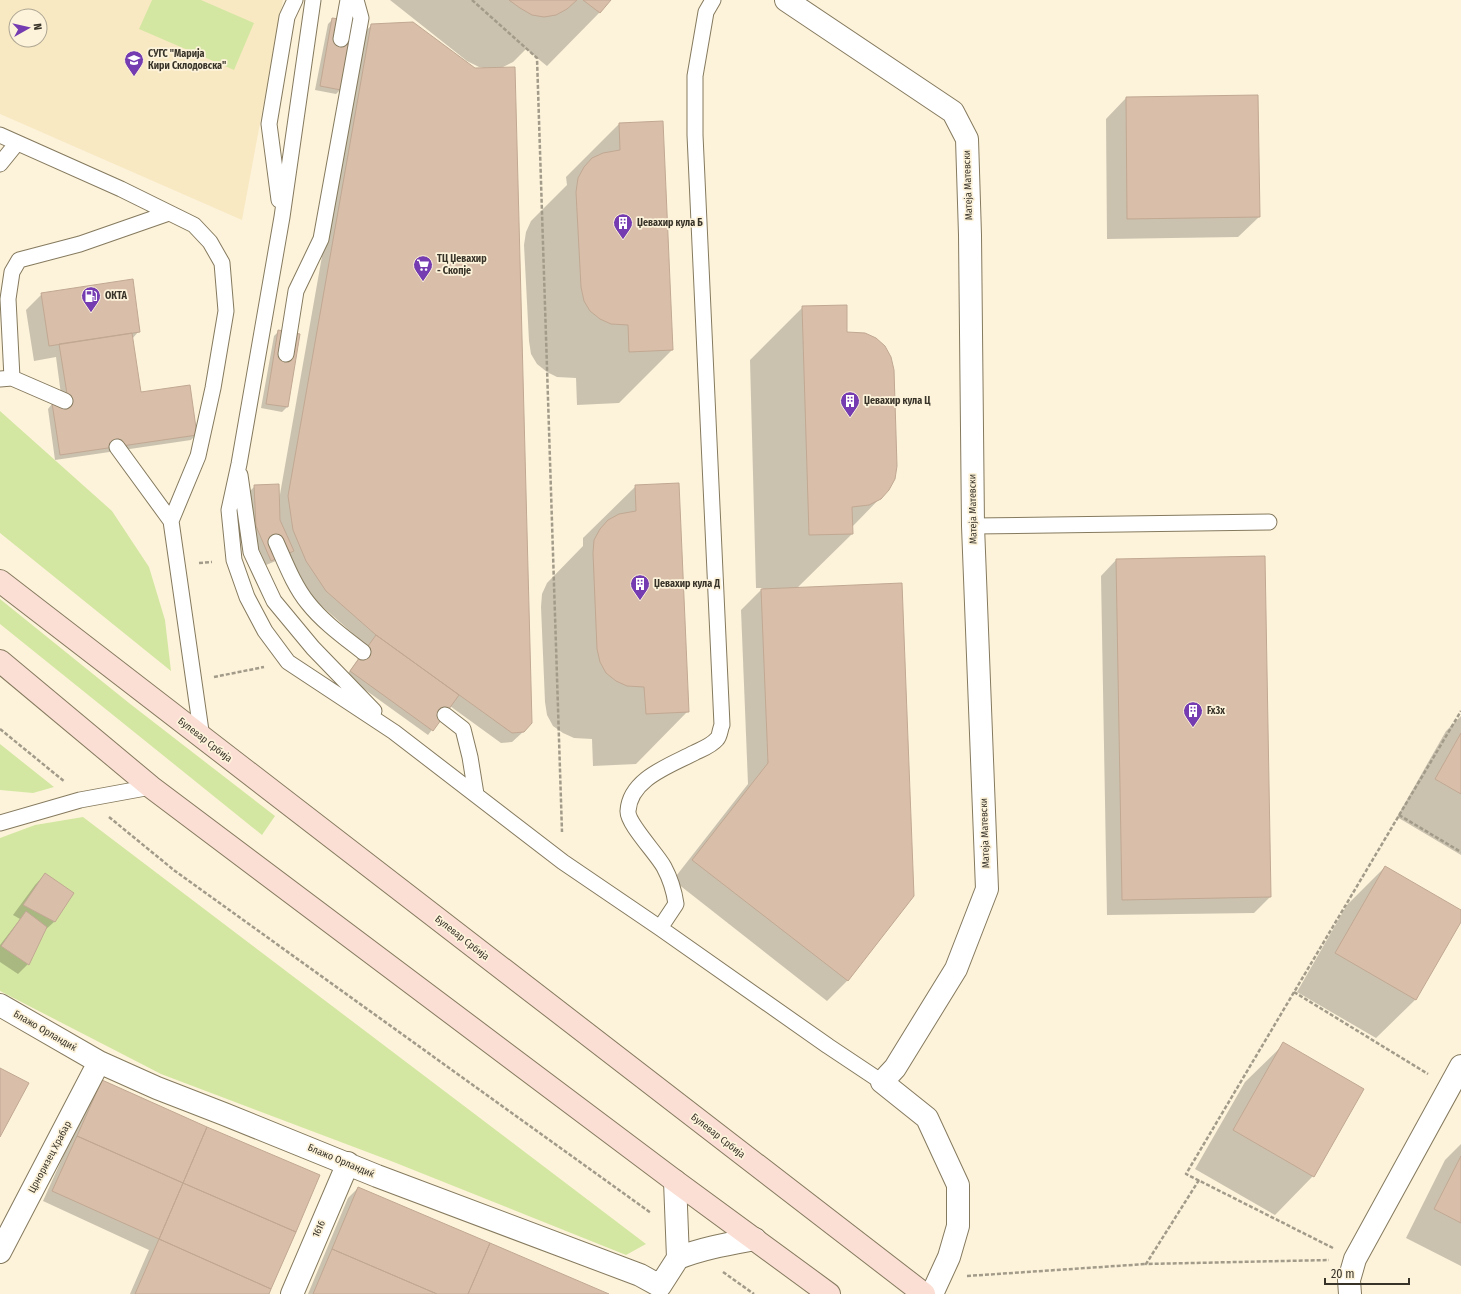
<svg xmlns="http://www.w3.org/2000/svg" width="1461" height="1294" font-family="'Fira Sans Condensed',sans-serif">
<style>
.built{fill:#f8e9c3;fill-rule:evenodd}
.green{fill:#d4e7a2}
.shadow{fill:#0003}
.building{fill:#d9bfaa;stroke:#c1a893}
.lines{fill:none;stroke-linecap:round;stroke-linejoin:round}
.lane-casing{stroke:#857a5e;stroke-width:17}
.street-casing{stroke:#857a5e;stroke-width:24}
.secondary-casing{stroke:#857a5e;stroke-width:24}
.path{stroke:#a39b89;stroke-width:2.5;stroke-dasharray:4 2;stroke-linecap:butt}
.lane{stroke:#fff;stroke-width:15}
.street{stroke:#fff;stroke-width:22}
.secondary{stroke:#fbdfd5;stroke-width:22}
.labels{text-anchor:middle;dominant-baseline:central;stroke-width:3.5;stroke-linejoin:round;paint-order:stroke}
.poi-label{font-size:10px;font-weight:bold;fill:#383328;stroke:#fdf3db;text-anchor:start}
.street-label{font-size:10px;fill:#383328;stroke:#fdf3db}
</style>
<rect width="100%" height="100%" fill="#fdf3db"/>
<path class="built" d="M0 0H283L242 220 0 114ZM16 16H40V40H16Z"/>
<path class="green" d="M152 0H201L254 23 234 70 139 29Z
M0 411 112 511 149 567 165 620 171 671 0 533Z
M0 599 129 703 275 816 262 835 0 624Z
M0 744 54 787 33 793 0 790Z
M83 817 646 1244 626 1255 391 1161 161 1074 0 991V838L35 825Z"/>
<path class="shadow" d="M390 0H609L599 13 547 66 526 49 513 62 501 68 523 732 512 742 501 743 450 706 428 735 346 676 367 646 316 601 296 572 288 556 266 565 251 532 250 491 255 486 279 500 361 35 372 25 475 69 484 68 479 67 467 61Z
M333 19 341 89 336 94 315 90 328 24Z
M1126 98 1259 217 1238 237 1107 239 1106 119Z
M619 124 672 350 619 403 577 405 576 378 557 377 547 372 537 364 531 354 529 341 524 245 526 232 531 221 567 185 566 177Z
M42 294 139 331 132 339 140 393 196 435 191 440 55 460 48 409 52 404 62 402 56 357 34 361 26 310Z
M803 307 846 333 888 490 852 527V534L797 588 913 896 847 981 827 1001 673 880 748 784 741 610 763 588H756L750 360Z
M279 331 299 335 287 407 282 412 261 408 274 336Z
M636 486 688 711 636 764 593 766 592 739 574 738 563 733 553 726 547 715 545 702 541 607 542 594 547 583 583 546V538Z
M1264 558 1270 897 1254 913 1107 915 1101 576 1116 560Z
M1461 716V855L1397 817 1446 731Z
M1385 867 1461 911V920L1415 1000 1376 1038 1297 992 1347 905Z
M45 874 73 893 54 922 43 932 28 964 18 974 0 962V945L20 919 13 915 35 885Z
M1284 1044 1313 1176 1275 1215 1195 1169 1245 1082Z
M102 1081 267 1294H130L149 1250 43 1201 92 1092Z
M1461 1144V1266L1406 1238 1445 1160Z
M358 1188 606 1294H308L348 1198Z"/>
<path class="building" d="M509 0H577L567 9 556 15 544 17 532 15 520 8Z
M583 0H611L600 13Z
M332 18 354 21 341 90 320 86Z
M413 22 475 68 515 67 532 723 524 732 512 733 376 635 326 591 306 561 293 530 288 496 371 24Z
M1258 95 1260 217 1127 219 1126 97Z
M663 121 673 350 629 352 628 325 611 324 600 319 590 311 584 301 581 287 576 192 578 178 584 167 592 158 603 153 620 150 619 123Z
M133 279 140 332 49 346 41 293Z
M847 305V332L865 333 876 338 885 346 891 357 894 370 897 466 895 479 889 490 881 499 869 505 852 507 853 534 809 535 802 306Z
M278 330 300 334 288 407 266 404Z
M132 333 141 392 190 385 197 435 60 455 52 403 68 400 59 344Z
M679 483 689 712 646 714 644 687 627 686 616 681 606 673 600 662 597 649 593 553 594 540 600 529 608 520 619 514 636 511 635 485Z
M279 484 280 520 294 551 271 561 256 526 254 485Z
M1265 556 1271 897 1122 900 1116 559Z
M902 583 914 896 848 981 692 860 768 763 761 589Z
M376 635 459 695 433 731 350 671Z
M1461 733V794L1435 779Z
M1385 866 1461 910V922L1416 1000 1335 953Z
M45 873 74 893 55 922 23 905Z
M26 911 47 927 29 965 1 946Z
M1283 1042 1364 1089 1314 1177 1233 1130Z
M0 1068 29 1083 0 1137Z
M102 1080 207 1127 183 1183 77 1136Z
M207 1127 320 1175 296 1232 183 1183Z
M77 1136 183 1183 159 1239 52 1191Z
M1461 1156V1223L1434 1209Z
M183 1183 296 1232 271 1289 159 1239Z
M358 1187 490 1243 468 1294H437L332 1249Z
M159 1239 271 1289 269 1294H135Z
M490 1243 609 1294H468Z
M332 1249 437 1294H313Z"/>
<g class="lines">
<g class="lane-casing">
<path id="lane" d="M313 0 282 217 239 464 229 510 234 560 247 597 265 631 288 662 394 732 563 862 660 928 828 1046 882 1082
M341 39 348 0
M0 135 121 189 194 225 210 242 222 263 226 311 213 388 198 456 171 521
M0 164 17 143
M279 200 269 124 287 17 295 0
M286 354 296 291 321 239 361 18 356 0
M12 378 8 299 12 272 19 260 80 244 169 213
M0 379 12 378 65 401
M117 447 171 521 202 738
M240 475 251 552 274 601 313 648 374 711
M973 526 1269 522
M276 542C285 562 294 586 308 603 323 622 344 637 363 652
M445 715 463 729 470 757 476 794
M0 823 80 800 151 787
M660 928 676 904C674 890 671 880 664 867 657 854 627 823 628 811 630 779 669 766 694 753 702 749 711 746 717 739 720 736 720 729 722 725L695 135V76L706 12 713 0"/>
</g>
<g class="street-casing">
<path id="street" d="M786 0 953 112 967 139 970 235 973 526 987 889 956 969 895 1068 882 1082 927 1118 958 1185V1226L949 1257 932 1294
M0 1005 99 1062 157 1088 224 1114 377 1176 640 1275 660 1286 678 1258
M675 1181 678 1258
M0 1252 99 1062
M678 1258C703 1248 728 1244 755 1239
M292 1294 348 1163
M1350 1294 1349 1280 1355 1259 1461 1066"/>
</g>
<g class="secondary-casing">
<path id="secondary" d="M0 581 924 1294
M0 661 151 787 675 1181 829 1294"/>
</g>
<path class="path" d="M472 0 537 58 562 832
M199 563 212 562
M214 677 264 667
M0 729 65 782
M1399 815 1461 852
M109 817 175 871 651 1213
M1294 992 1428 1074
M1199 1180 1146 1264 1329 1260
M1333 1248 1186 1174 1461 711
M723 1272 754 1294
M967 1276 1146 1264"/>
<use href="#lane" class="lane"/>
<use href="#street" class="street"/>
<use href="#secondary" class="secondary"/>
</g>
<defs>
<g id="school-pin" transform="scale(1)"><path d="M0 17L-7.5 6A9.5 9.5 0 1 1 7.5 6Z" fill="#753bb1" stroke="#fdf3db"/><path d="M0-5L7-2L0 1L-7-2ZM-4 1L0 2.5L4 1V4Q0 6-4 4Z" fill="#fff"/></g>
<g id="building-pin" transform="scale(1)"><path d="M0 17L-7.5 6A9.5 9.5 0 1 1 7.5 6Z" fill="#753bb1" stroke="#fdf3db"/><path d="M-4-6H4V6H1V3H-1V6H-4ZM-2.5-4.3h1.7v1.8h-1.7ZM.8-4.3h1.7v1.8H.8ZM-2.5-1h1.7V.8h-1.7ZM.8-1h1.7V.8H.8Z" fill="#fff"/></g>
<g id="supermarket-pin" transform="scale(1)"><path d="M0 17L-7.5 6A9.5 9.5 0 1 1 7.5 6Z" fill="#753bb1" stroke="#fdf3db"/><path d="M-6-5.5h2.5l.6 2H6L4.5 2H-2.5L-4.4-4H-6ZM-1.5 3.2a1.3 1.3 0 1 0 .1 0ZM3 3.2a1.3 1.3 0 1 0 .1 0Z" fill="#fff"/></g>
<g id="fuel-pin" transform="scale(1)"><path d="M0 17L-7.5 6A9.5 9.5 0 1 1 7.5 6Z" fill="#753bb1" stroke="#fdf3db"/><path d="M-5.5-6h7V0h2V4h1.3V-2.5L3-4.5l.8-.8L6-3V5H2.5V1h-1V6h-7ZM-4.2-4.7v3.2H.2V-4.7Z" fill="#fff"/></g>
</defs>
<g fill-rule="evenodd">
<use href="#school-pin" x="134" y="60"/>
<use href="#building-pin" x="623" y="223"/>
<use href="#supermarket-pin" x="423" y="265"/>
<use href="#fuel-pin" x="91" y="296"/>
<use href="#building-pin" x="850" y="401"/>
<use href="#building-pin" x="640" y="584"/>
<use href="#building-pin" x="1193" y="711"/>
</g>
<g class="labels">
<g class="poi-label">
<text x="148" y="54">СУГС "Марија<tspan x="148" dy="12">Кири Склодовска"</tspan></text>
<text x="637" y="223">Џевахир кула Б</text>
<text x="437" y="259">ТЦ Џевахир<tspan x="437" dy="12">- Скопје</tspan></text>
<text x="105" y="296">ОКТА</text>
<text x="864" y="401">Џевахир кула Ц</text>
<text x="654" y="584">Џевахир кула Д</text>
<text x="1207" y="711">Fx3x</text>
</g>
<g class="street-label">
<text transform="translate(968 185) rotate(-92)">Матеја Матевски</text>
<text transform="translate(973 509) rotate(-91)">Матеја Матевски</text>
<text transform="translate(205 740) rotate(38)">Булевар Србија</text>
<text transform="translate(985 833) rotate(-92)">Матеја Матевски</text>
<text transform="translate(462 938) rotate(38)">Булевар Србија</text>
<text transform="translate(45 1031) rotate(30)">Блажо Орландиќ</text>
<text transform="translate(718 1136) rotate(38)">Булевар Србија</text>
<text transform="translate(50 1157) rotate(-62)">Црноризец Храбар</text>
<text transform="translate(341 1161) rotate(23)">Блажо Орландиќ</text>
<text transform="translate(319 1229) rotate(-66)">1616</text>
</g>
</g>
<g transform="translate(28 28) rotate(82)"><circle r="19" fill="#fdf3db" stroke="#aea693"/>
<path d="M0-3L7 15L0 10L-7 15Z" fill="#753bb1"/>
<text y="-6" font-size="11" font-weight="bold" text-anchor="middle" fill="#383328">N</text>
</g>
<path d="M1325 1278v6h84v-6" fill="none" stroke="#383328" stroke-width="2"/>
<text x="1331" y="1278" font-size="12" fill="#383328" stroke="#fdf3db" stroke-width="3" paint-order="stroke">20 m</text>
</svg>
